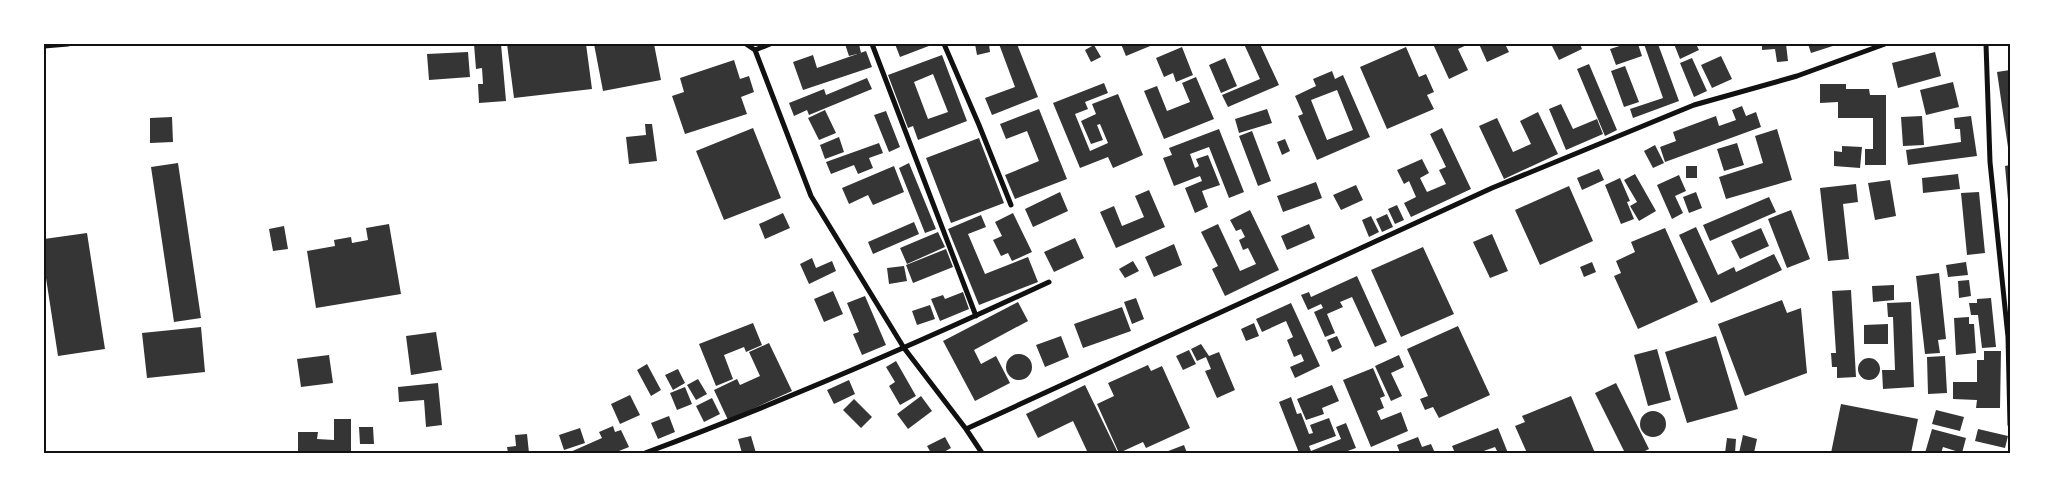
<svg xmlns="http://www.w3.org/2000/svg" width="2054" height="497" font-family="'Open Sans',sans-serif">
<style>
.building{fill:#353535;fill-rule:evenodd}
.lines{fill:none;stroke-linecap:round;stroke-linejoin:round}
.minor{stroke:#111;stroke-width:5}
.neatline{fill:none;stroke:#111;stroke-width:2}
</style>
<rect width="100%" height="100%" fill="#fff"/>
<path class="building" d="M474 44H501L506 101 479 103 478 84H483L482 68 476 69Z
M507 44H586L592 89 514 98Z
M594 44H654L661 80 603 91Z
M845 44H859L861 53 849 56Z
M895 44H934L900 57Z
M975 44H989L990 52 977 55Z
M999 44H1017L1038 97 992 115 985 98 1015 87Z
M1121 44H1155L1126 56Z
M1244 44H1260L1279 85 1228 107 1222 95 1260 79Z
M1433 44H1469L1458 49 1468 70 1449 79Z
M1479 44H1505L1509 52 1487 62Z
M1551 44H1580L1582 49 1559 60Z
M1626 44H1638L1642 56 1616 65 1610 49Z
M1644 44H1658L1679 101 1633 118 1630 109 1663 98Z
M1674 44H1696L1699 50 1680 59Z
M1762 44H1786L1788 61 1777 62 1775 49 1762 50Z
M1808 44H1839L1811 53Z
M1094 45 1101 57 1091 62 1085 50Z
M1182 47 1193 75 1176 82 1173 73 1164 77 1156 58Z
M1406 47 1419 77 1426 74 1434 92 1427 95 1434 109 1387 129 1360 67Z
M866 51 872 67 803 90 793 62 813 55 817 68Z
M468 52 470 77 429 80 427 54Z
M1935 52 1941 76 1898 88 1892 63Z
M942 55 967 121 918 140 913 126 908 128 888 75ZM933 74 948 112 928 119 914 82Z
M1721 56 1732 79 1712 88 1701 65Z
M1225 58 1237 86 1221 93 1209 65Z
M1692 58 1707 91 1694 97 1680 63Z
M734 60 740 79 749 76 754 92 741 97 747 114 685 134 672 96 684 92 680 78Z
M1589 64 1617 130 1605 136 1577 69Z
M1625 66 1639 102 1624 107 1611 71Z
M2010 70V154H2009L1997 72Z
M1332 71 1335 79 1343 75 1370 137 1317 160 1298 116 1303 114 1295 96 1316 86 1313 79ZM1337 90 1353 130 1327 140 1311 100Z
M1196 77 1214 119 1164 139 1144 91 1157 86 1167 111 1190 102 1182 83Z
M867 78 872 89 809 115 807 110 794 116 789 103 824 89 826 95Z
M1953 82 1959 107 1926 115 1920 90Z
M1104 83 1108 93 1085 102 1088 109 1075 114 1090 151 1108 143 1100 124 1097 125 1103 140 1091 144 1081 121 1096 114 1092 104 1118 94 1143 155 1113 168 1108 157 1080 168 1053 103Z
M1820 84H1846V89H1869L1870 95H1886V165H1865V149H1873V118H1838V102L1820 103Z
M1561 104 1573 129 1597 119 1603 134 1566 150 1549 109Z
M1742 106 1746 116 1756 112 1761 127 1665 162 1660 147 1676 141 1673 132 1716 116 1719 126 1736 120 1732 110Z
M1039 109 1067 179 1015 199 1005 175 1039 161 1027 131 1006 139 1000 124Z
M1267 109 1272 123 1239 133 1235 119Z
M825 110 836 133 819 140 808 118Z
M886 111 900 147 889 152 874 115Z
M1538 112 1558 154 1504 179 1479 126 1497 118 1513 152 1531 144 1520 121Z
M1922 116 1924 145 1903 146 1901 117Z
M1971 116 1977 156 1908 165 1906 150 1961 142 1960 129H1955L1954 118Z
M172 117 173 142 150 143V118Z
M645 124H652L657 161 629 164 626 137 646 135Z
M753 128 781 198 724 220 696 151Z
M1442 128 1471 189 1411 217 1404 203 1416 197 1409 181 1404 184 1397 170 1422 159 1429 173 1420 178 1427 192 1446 184 1439 170 1446 167 1430 134Z
M1219 129 1244 192 1229 198 1209 147 1190 154 1195 168 1199 166 1196 159 1208 155 1220 185 1202 191 1208 207 1195 213 1185 188 1202 181 1200 176 1174 186 1163 158 1172 155 1169 148Z
M1777 129 1792 180 1726 199 1719 177 1763 163 1755 136Z
M1252 131 1271 181 1258 186 1239 136Z
M839 137 844 152 825 159 820 145Z
M979 138 1004 203 951 223 926 158Z
M1285 139 1290 151 1282 155 1277 142Z
M879 143 883 153 869 158 873 168 858 174 854 165 831 174 826 162Z
M1737 143 1744 165 1724 171 1717 149Z
M1655 145 1664 163 1653 168 1644 151Z
M1842 146 1862 147 1860 168 1834 166V151L1842 152Z
M178 163 201 318 174 322 151 167Z
M909 163 936 229 925 233 899 168Z
M2010 165V211H2009L2005 166Z
M894 166 904 192 873 205 868 195 849 204 842 188Z
M1686 166H1697V178H1686Z
M1599 169 1604 180 1582 190 1577 178Z
M1635 174 1656 211 1639 221 1630 206 1637 202 1624 180Z
M1958 174 1960 189 1923 193 1922 178Z
M1679 175 1686 191 1675 196 1683 213 1672 219 1657 185Z
M1620 178 1630 201 1627 202 1634 219 1621 224 1605 185Z
M1890 180 1896 216 1875 220 1868 183Z
M1316 182 1322 198 1283 212 1277 196Z
M1856 184 1858 202 1843 204 1849 259 1828 261 1820 188Z
M1356 185 1363 200 1341 210 1333 195Z
M1569 186 1593 241 1540 265 1515 210Z
M1149 190 1165 227 1116 248 1100 212 1114 206 1122 226 1144 217 1135 196Z
M1060 192 1068 211 1033 227 1025 209Z
M1696 192 1702 208 1689 213 1683 197Z
M1979 192 1985 253 1967 255 1961 193Z
M1769 197 1776 212 1710 241 1703 225Z
M1397 205 1404 220 1395 224 1388 209Z
M1250 210 1279 270 1225 296 1212 269 1218 266 1201 232 1218 224 1240 271 1256 264 1248 248 1243 250 1239 240 1245 237 1241 229 1236 231 1230 220Z
M1791 210 1810 259 1787 268 1768 219Z
M783 213 790 228 765 239 759 224Z
M1013 213 1032 252 1012 261 1008 253 1001 256 993 240 1002 236 995 222Z
M1387 214 1393 227 1382 232 1376 219Z
M981 215 986 227 968 234 985 274 1028 257 1038 282 979 305 948 229Z
M1371 216 1379 232 1369 237 1362 220Z
M914 222 919 234 873 254 868 242Z
M389 224 401 294 316 308 307 251 335 246 334 240 351 237 352 243 368 240 366 228Z
M1309 224 1315 238 1287 250 1281 236Z
M284 226 288 249 273 251 269 229Z
M1696 227 1718 275 1734 267 1736 272 1774 254 1782 270 1711 303 1679 235Z
M1665 228 1698 302 1638 329 1614 276 1621 273 1616 261 1635 252 1631 242Z
M1761 228 1769 246 1740 259 1731 241Z
M938 232 945 247 907 264 900 248Z
M87 233 105 349 58 356 44 265V239Z
M1492 234 1508 271 1490 278 1473 242Z
M1075 238 1084 258 1054 272 1044 252Z
M1174 244 1182 265 1154 277 1145 257Z
M1423 247 1454 314 1401 337 1371 270Z
M946 249 953 267 913 283 906 265Z
M812 258 816 268 832 261 836 271 809 284 800 264Z
M1133 261 1139 271 1125 278 1119 269Z
M1592 262 1596 272 1584 277 1580 267Z
M1966 262 1968 275 1948 277 1946 265Z
M904 266 907 281 889 284 887 268Z
M1939 273 1946 339 1938 340 1940 353 1925 354 1916 276Z
M1357 276 1387 342 1375 347 1352 297 1340 302 1343 307 1327 314 1335 333 1325 337 1314 312 1323 308 1321 304 1308 310 1301 295 1309 292 1311 297Z
M1969 280 1971 296 1959 298 1958 281Z
M1894 285V300L1873 302 1872 286Z
M1851 290 1856 377 1837 378V367H1832L1831 353H1836L1832 291Z
M833 291 843 314 824 322 814 299Z
M963 292 969 309 940 321 931 299 943 295 945 299Z
M865 296 886 345 862 355 853 334 859 332 847 303Z
M1136 298 1144 319 1132 324 1124 302Z
M1991 298 1996 347 1982 348 1978 315H1971L1969 303H1977V299Z
M1782 300 1787 313 1801 308 1807 373 1745 396 1718 324Z
M1018 302 1028 321 974 350 981 364 996 356 1010 383 975 401 943 341Z
M1911 302 1914 387 1883 389 1882 370H1895L1893 317H1888L1887 303Z
M1291 303 1320 366 1295 378 1290 367 1304 361 1301 354 1294 357 1287 340 1293 337 1286 321 1262 332 1256 319Z
M930 305 935 319 917 325 912 311Z
M1122 307 1131 331 1083 348 1074 324Z
M1969 317V324H1974L1976 353 1956 355 1954 318Z
M753 323 762 345 746 352 744 347 724 355 733 379 716 386 699 344Z
M1254 323 1259 336 1246 341 1241 329Z
M1888 324V344H1864V325Z
M1458 326 1490 395 1439 418 1433 407 1425 410 1420 399 1428 396 1407 349Z
M201 327 205 372 147 378 142 333Z
M436 332 442 370 411 375 406 336Z
M1061 336 1069 357 1045 367 1036 345Z
M1337 336 1342 347 1332 352 1327 340Z
M1716 336 1738 409 1687 423 1665 352Z
M769 343 792 391 728 420 714 390 737 379 740 385 760 376 749 352Z
M1201 344 1209 356 1219 352 1235 390 1217 398 1205 371 1211 369 1206 357 1197 361 1191 349Z
M1657 349 1671 400 1648 406 1634 355Z
M1189 350 1196 364 1183 370 1176 356Z
M1984 351H2001L2000 408H1976L1977 400 1953 399V382H1977V360H1984Z
M1006 367a13 13 0 1 1 26 0a13 13 0 1 1-26 0Z
M329 355 333 383 301 387 297 359Z
M1399 355 1404 367 1391 373 1402 396 1391 401 1375 366Z
M1945 356 1947 393 1928 394 1927 357Z
M1858 369a11 11 0 1 1 22 0a11 11 0 1 1-22 0Z
M896 361 916 396 900 405 889 386 895 382 886 367Z
M647 364 661 390 651 396 637 370Z
M1148 365 1151 371 1162 366 1190 428 1146 448 1143 442 1119 453 1097 404 1114 396 1108 383Z
M1373 368 1385 396 1380 398 1384 408 1377 411 1381 420 1401 412 1408 431 1371 447 1343 380Z
M678 369 685 383 673 390 665 375Z
M698 379 707 394 696 400 687 385Z
M849 380 855 394 834 404 827 390Z
M438 383 442 425 426 427 424 400 399 402 398 387Z
M1616 383 1649 449 1641 453H1625L1595 393Z
M1085 385 1118 453H1082L1087 451 1073 421 1038 438 1026 414Z
M1332 385 1339 401 1322 408 1324 414 1306 420 1297 399Z
M685 387 692 404 677 410 670 393Z
M630 395 640 415 620 424 611 404Z
M921 396 932 411 908 429 897 414Z
M1571 396 1595 453H1527L1515 426 1525 422 1522 416Z
M1291 397 1297 414 1301 413 1309 434 1313 433 1310 425 1329 418 1336 436 1309 446 1311 451 1341 439 1336 427 1346 423 1356 448 1342 453H1299L1279 402Z
M712 398 720 414 704 422 696 406Z
M854 399 872 417 861 428 843 410Z
M1841 404 1918 419 1911 453H1831Z
M1936 410 1964 417 1960 431 1932 424Z
M1640 424a13 13 0 1 1 26 0a13 13 0 1 1-26 0Z
M669 416 675 432 658 439 651 423Z
M334 419H351V453H298V432H318L317 439 334 440Z
M613 426 615 432 621 430 629 447 614 453H568L602 438 599 432Z
M359 427H373L374 444H360Z
M580 428 585 443 564 450 559 435Z
M1498 428 1508 453H1498L1495 447 1478 453H1455L1452 446Z
M1932 429 1966 438 1962 453 1943 447 1941 453H1925Z
M1978 429 2008 436 2005 448 1975 441Z
M527 434 529 453H508L507 447 516 446 515 435Z
M1743 435 1757 439 1754 453H1739Z
M751 436 756 453H742L738 439Z
M945 437 951 448 942 453H931L927 446Z
M1418 437 1422 447 1431 444 1435 453H1400L1397 445Z
M1727 438 1736 439 1735 453H1725Z
M1184 445 1187 453H1163Z"/>
<g class="lines">
<path class="minor" d="M746 44 755 50 811 196 904 348 966 429 982 453
M872 44 976 316
M944 44 979 125 1011 205
M1986 44 1990 162 2008 337 2010 425
M44 46 68 44
M755 50 770 44
M966 429 1492 188 1694 105 1797 76 1885 44
M645 453C782 402 916 344 1049 282"/>
</g>
<rect width="2054" height="497" fill="none" stroke="#ffffff" stroke-width="90"/>
<rect x="45" y="45" width="1964" height="407" class="neatline"/>
</svg>
